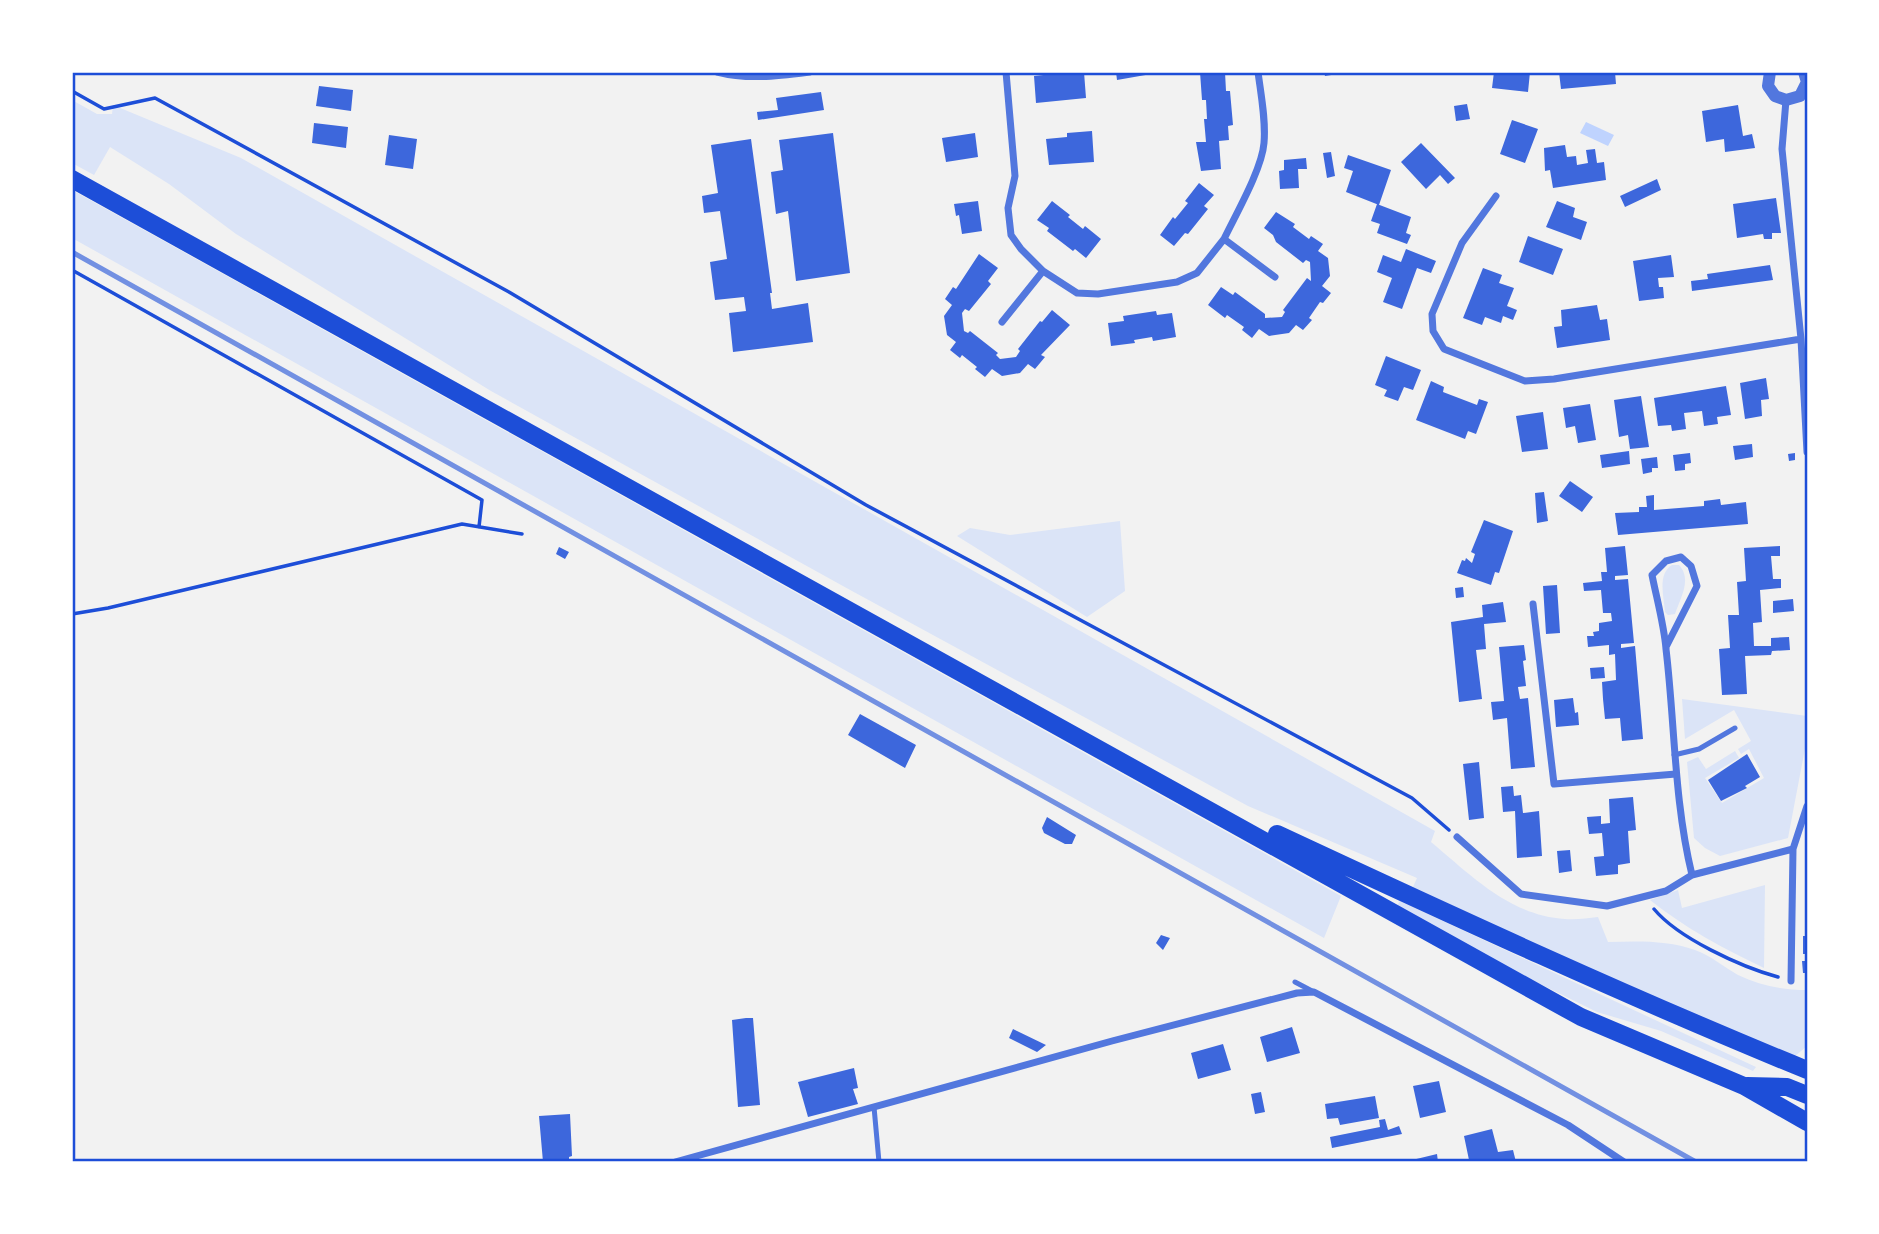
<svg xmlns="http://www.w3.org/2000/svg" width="1879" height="1234" font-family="'Public Sans',sans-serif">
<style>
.green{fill:#dbe4f7}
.water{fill:#bfd3fe}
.building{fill:#3d67dc}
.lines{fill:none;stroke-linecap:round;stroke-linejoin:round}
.path{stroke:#1d4ed8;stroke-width:3.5}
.service{stroke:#5277de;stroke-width:5}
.minor{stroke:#5277de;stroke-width:7}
.tertiary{stroke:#5277de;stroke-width:12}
.primary{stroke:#1d4ed8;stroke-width:18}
.rail{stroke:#7290e2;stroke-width:5}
.neatline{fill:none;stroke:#1d4ed8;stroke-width:2.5}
</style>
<rect width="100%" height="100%" fill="#f2f2f2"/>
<path class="green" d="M72 100 97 114H112L113 105 241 158 1435 831 1431 842C1472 876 1509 915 1565 919 1576 920 1588 918 1598 917L1608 942C1637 941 1668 940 1695 950 1710 955 1724 967 1738 975 1761 986 1783 990 1807 990V1046L1794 1057 1613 981 1413 887 1417 878 1248 806 852 591 491 391 236 234 169 184 110 147 94 175 72 163Z
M72 190 1341 896 1324 938 72 238Z
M1120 521 1125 591 1087 617 957 536 970 528 1010 535Z
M1672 565H1679C1692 579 1681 597 1675 614L1668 615 1665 612C1664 597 1657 574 1672 565Z
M1682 699 1807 716V738L1788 838 1720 856 1705 848 1694 838 1687 762 1698 757 1706 769 1735 751 1739 758 1705 778 1722 803 1764 778 1749 749 1741 754 1738 749 1751 741 1734 710 1685 739Z
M1765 885 1764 968C1721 947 1688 930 1650 900L1678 890 1682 908Z
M1400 901 1756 1067 1753 1071 1661 1031 1597 1012 1528 978 1396 907Z"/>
<path class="water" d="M1586 122 1614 135 1608 146 1580 133Z"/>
<path class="building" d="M1072 72H1084L1086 98 1036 103 1034 76Z
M1116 72H1156L1157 73 1117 80Z
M1200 72H1225L1226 91H1230L1233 125 1228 126 1229 140 1219 141 1221 169 1201 171 1196 142H1206L1204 119H1207L1206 100H1202Z
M1324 72H1344V73L1325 76Z
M1494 72H1530L1528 92 1492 88Z
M1559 72H1615L1616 84 1561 89Z
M319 86 353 90 351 111 316 106Z
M821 92 824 110 758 120 757 112 778 110 776 98Z
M1467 104 1470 119 1456 121 1454 106Z
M1738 105 1743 136 1752 134 1755 148 1725 152 1724 139 1706 142 1702 111Z
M1512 120 1538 129 1525 163 1500 154Z
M314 123 348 127 346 148 312 143Z
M1092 131 1094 162 1049 165 1046 139 1067 137V133Z
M833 133 850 273 796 281 788 211 776 214 771 172 783 170 779 140Z
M975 133 978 157 946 162 942 138Z
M389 135 417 139 413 169 385 165Z
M751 139 772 293H770L772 309 808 303 813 342 733 352 729 313 746 311 744 297 715 300 710 262 727 259 720 211 704 213 702 196 718 193 711 145Z
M1421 143 1455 178 1448 184 1440 175 1426 189 1401 162Z
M1565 145 1567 157 1576 156 1577 165 1588 163 1586 150 1595 149 1597 163 1604 162 1606 180 1553 188 1550 170 1545 171 1544 148Z
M1331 152 1335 176 1327 178 1323 153Z
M1348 155 1391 170 1379 205 1346 192 1353 171 1344 168Z
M1306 158 1307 169H1298L1299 188 1280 189 1279 171 1284 170V160Z
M1657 179 1661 190 1625 207 1620 196Z
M1199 183 1214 195 1204 206 1208 209 1188 234 1185 233 1174 246 1160 235 1173 217 1175 219 1188 203 1185 201Z
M1776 198 1781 233H1772V239H1764L1763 234 1737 238 1733 204Z
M978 201 982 231 962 234 959 215 956 216 954 204Z
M1052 201 1070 215 1068 217 1083 229 1085 226 1101 239 1086 258 1075 249 1073 251 1047 231 1049 228 1037 220Z
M1557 201 1575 208 1573 217 1587 222 1581 240 1546 227Z
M1377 204 1411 217 1406 233 1411 235 1407 244 1377 233 1380 224 1371 221Z
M1276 212 1295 224 1293 227 1309 239 1311 236 1323 244 1318 251 1328 258 1330 276 1322 286 1331 293 1323 303 1320 302 1309 318 1312 320 1303 330 1296 325 1289 333 1269 336 1259 329 1252 338 1242 330 1244 327 1227 315 1225 318 1208 305 1221 287 1233 295 1235 292 1265 314V318L1282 317 1285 312 1283 310 1307 278 1311 281 1310 262 1306 260 1303 263 1276 242 1273 235 1264 228Z
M1528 236 1563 249 1553 275 1519 262Z
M1406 249 1436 261 1431 273 1417 268 1402 309 1383 302 1392 278 1377 272 1383 255 1401 262Z
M979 254 998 268 988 281 991 284 969 311 965 309 962 313 964 331 968 333 970 331 998 353 996 355 1000 359 1016 357 1020 351 1018 349 1040 321 1042 322 1052 310 1070 325 1041 355 1045 357 1035 369 1028 364 1020 373 1002 376 992 369 985 377 975 369 977 367 962 355 960 358 950 350 956 342 947 335 944 316 952 305 945 299 953 287 956 289Z
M1671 255 1674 277 1658 278 1659 287H1663L1664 298 1639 301 1633 261Z
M1770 265 1773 280 1692 291 1691 281 1708 279 1707 274Z
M1483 268 1502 275 1499 283 1514 288 1507 306 1517 310 1513 320 1503 316 1501 323 1485 317 1482 325 1463 318Z
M1597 305 1600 320 1607 319 1610 340 1557 348 1554 327 1562 326 1561 310Z
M1156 311 1157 315 1172 313 1176 337 1153 341 1152 337 1134 340 1135 343 1111 346 1108 323 1124 321 1123 316Z
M1386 356 1421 370 1413 390 1404 387 1398 401 1384 396 1387 390 1375 385Z
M1766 378 1769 399 1761 400 1762 416 1745 419 1740 383Z
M1431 381 1444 387 1443 392 1477 405 1479 399 1488 402 1476 434 1468 431 1465 439 1416 420Z
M1726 386 1731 415 1717 417 1718 424 1704 426 1702 411 1684 413 1686 429 1672 431 1671 425 1658 426 1654 398Z
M1641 396 1649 447 1630 449 1628 435 1619 437 1614 400Z
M1590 404 1596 440 1578 443 1575 426 1566 428 1563 408Z
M1543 412 1548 449 1522 452 1516 416Z
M1752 444 1753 457 1735 460 1733 446Z
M1629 451 1630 464 1602 468 1600 455Z
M1690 453 1691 463 1685 464V470L1675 471 1673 455Z
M1795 453V460L1789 461 1788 454Z
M1657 457 1658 468H1652V472L1643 474 1641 459Z
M1570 481 1593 497 1582 512 1559 496Z
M1544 492 1548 521 1537 523 1535 493Z
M1654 495V510L1704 506V501L1720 499 1721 505 1746 502 1748 524 1618 535 1615 513 1639 512V507H1647L1646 496Z
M1484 520 1513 531 1499 573 1495 572 1491 585 1457 573 1462 560 1465 561 1466 558 1472 563 1475 554 1471 552Z
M1625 546 1628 575 1615 576V580L1628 579 1634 643 1621 644V648L1635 646 1643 739 1622 741 1620 718 1605 719 1603 699 1602 682 1616 680 1615 654 1609 655V645L1588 647 1587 636H1594L1593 632 1599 631V623L1612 621 1611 613H1603L1601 590 1584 591 1583 583 1602 581 1601 572H1607L1605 548Z
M1780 546V556H1771L1773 579H1781V588L1760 590 1762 622 1753 623 1754 646H1771V638L1789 637 1790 650 1772 651 1771 655 1745 656 1747 694 1722 695 1719 649 1730 648 1728 615H1739L1737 582 1746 581 1744 548Z
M559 547 569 552 565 559 556 554Z
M1557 585 1560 633 1546 634 1543 586Z
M1463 587 1464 597 1456 598 1455 588Z
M1793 599 1794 611 1773 613V601Z
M1503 602 1506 622 1484 624 1486 649 1476 650 1482 699 1459 702 1451 622 1483 617 1482 605Z
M1524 645 1526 660 1523 661 1526 686 1518 687 1520 699 1528 698 1535 767 1511 769 1507 718 1493 720 1491 702 1504 701 1499 647Z
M1604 667 1605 678 1591 679 1590 668Z
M1573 698 1575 713 1578 712 1579 725 1556 727 1554 700Z
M860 714 916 745 905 768 848 735Z
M1747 754 1760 777 1745 786 1747 788 1721 801 1708 780Z
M1479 762 1484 818 1469 820 1463 764Z
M1513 786 1514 796 1521 795 1523 813 1539 811 1542 856 1517 858 1515 811 1503 812 1501 787Z
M1633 797 1636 830 1628 831 1630 863 1618 865V874L1596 876 1594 857 1604 856 1602 833 1589 834 1587 817 1601 816V824L1610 823 1609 799Z
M1047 817 1076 835 1072 844H1065L1044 833 1042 828Z
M1570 850 1572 871 1559 873 1557 851Z
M1161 935 1170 938 1163 950 1156 943Z
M1803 936H1807V954H1803Z
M1802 961H1807V973H1803Z
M746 1018H753L760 1105 738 1107 732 1020Z
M1292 1027 1300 1053 1267 1062 1260 1037Z
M1013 1029 1046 1045 1037 1052 1009 1038Z
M1223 1044 1231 1070 1198 1079 1191 1053Z
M854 1068 858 1088 853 1089 858 1104 808 1117 798 1082Z
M1439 1081 1446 1112 1420 1118 1413 1086Z
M1261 1092 1265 1112 1255 1114 1251 1094Z
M1375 1096 1379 1118 1340 1125 1338 1118 1327 1119 1325 1104Z
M570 1114 572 1156 569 1157V1162H543L539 1116Z
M1385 1119 1388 1130 1399 1126 1402 1134 1332 1148 1330 1137 1380 1127 1379 1120Z
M1492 1129 1498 1152 1513 1150 1516 1162H1472V1159L1469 1160 1464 1136Z
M1437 1154 1438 1162H1408V1161Z"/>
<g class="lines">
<path class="path" d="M72 91 104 109 155 98 509 292 866 505 1412 798 1449 830
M72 270 482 500 479 527
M72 614 108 608 462 524 522 534
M1654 909C1678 938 1741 967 1778 977"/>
<path class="service" d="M1674 755 1699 749 1735 728
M1295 982 1314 992
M874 1107 879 1162"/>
<path class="minor" d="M717 72C748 80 778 76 810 72
M1786 100 1782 149 1801 339 1807 452
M1496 196 1462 243 1432 314 1433 331 1444 349 1525 381 1554 379 1801 339
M1224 239C1236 214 1262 169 1264 143 1266 120 1261 95 1258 72
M1043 271 1077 293 1098 294 1177 282 1197 273 1224 239 1275 277
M1002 322 1043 271 1021 249 1011 235 1008 208 1015 176 1006 72
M1533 604 1554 784 1676 774
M1666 647 1697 586 1691 566 1681 557 1666 561 1652 575C1657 600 1664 625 1666 649 1675 725 1674 801 1692 875
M1457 837 1521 894 1607 906 1666 891 1692 875 1793 849
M1791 981 1793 849 1807 806
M675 1162 1112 1041 1297 993 1314 992 1568 1125 1624 1162"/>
<path class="tertiary" d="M1770 72 1768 86 1775 96 1786 100 1800 96 1807 82 1804 72"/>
<path class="primary" d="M72 179 1581 1017 1744 1086 1807 1122
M1277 834C1453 916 1628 997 1807 1070
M1747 1086 1787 1087 1807 1095"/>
<path class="rail" d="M72 252 1696 1162"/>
</g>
<rect width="1879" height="1234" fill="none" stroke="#ffffff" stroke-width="147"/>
<rect x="74" y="74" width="1732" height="1086" class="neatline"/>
</svg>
